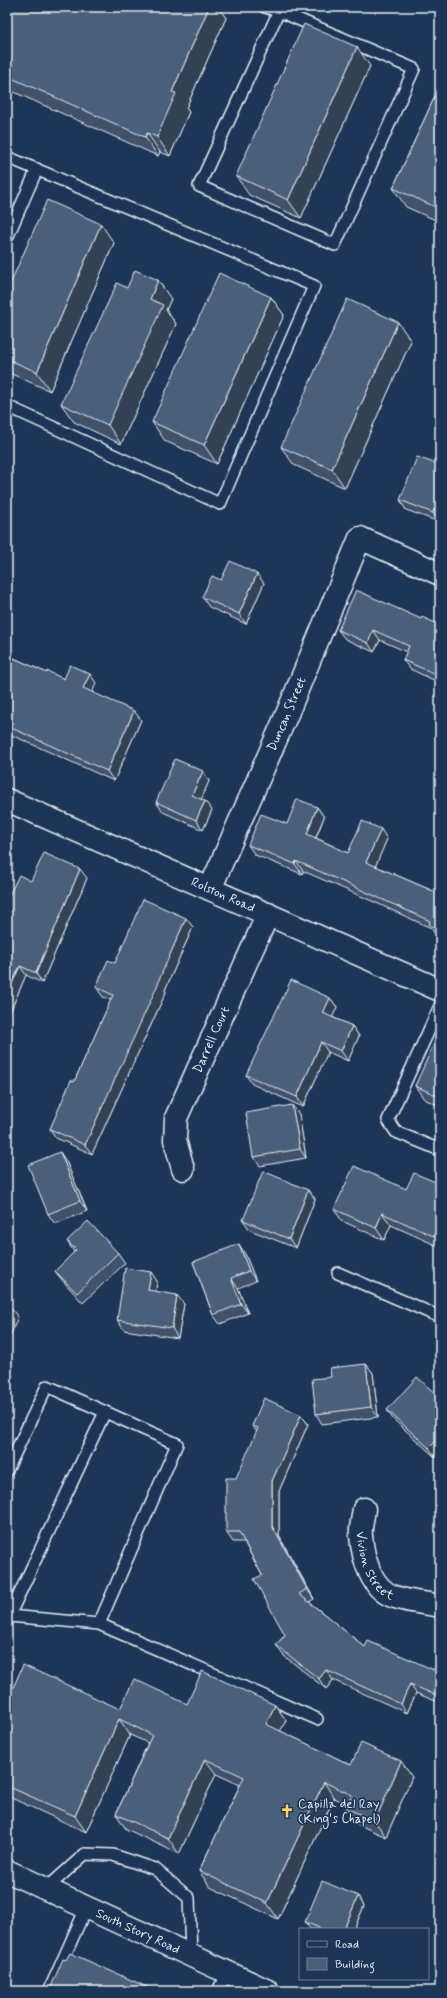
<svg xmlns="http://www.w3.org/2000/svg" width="447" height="1998" font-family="Mynerve,sans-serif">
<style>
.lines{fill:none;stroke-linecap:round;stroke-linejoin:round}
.service-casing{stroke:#e8f1f8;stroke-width:14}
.minor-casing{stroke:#e8f1f8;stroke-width:25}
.secondary-casing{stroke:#e8f1f8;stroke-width:25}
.service{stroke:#1d3557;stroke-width:11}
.minor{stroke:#1d3557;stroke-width:22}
.secondary{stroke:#1d3557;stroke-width:22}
.wall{fill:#3f5169;stroke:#e8f1f8}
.shaded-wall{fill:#334255;stroke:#e8f1f8}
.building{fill:#495e7a;stroke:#e8f1f8}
.labels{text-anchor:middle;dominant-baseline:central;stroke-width:3.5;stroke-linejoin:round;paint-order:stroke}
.street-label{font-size:13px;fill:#e8f1f8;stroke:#1d3557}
.poi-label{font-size:13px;fill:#e8f1f8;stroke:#1d3557;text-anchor:start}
</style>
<rect width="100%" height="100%" fill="#1d3557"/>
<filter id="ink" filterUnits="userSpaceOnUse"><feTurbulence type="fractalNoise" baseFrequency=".025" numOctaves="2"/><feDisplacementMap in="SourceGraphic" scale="8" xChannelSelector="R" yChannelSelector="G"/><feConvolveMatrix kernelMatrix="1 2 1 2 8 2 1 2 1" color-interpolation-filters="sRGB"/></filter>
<g filter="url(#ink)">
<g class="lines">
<g class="service-casing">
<path id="service" d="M265 7 279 11 414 69 335 245 199 186 279 11
M7 157 314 286 220 504 7 406
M7 238 37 169
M440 1006 388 1120 396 1132 440 1150
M338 1273 440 1317
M7 1470 47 1386 177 1444 99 1624 317 1719
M9 1616 105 1412
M7 1620 9 1616 99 1624
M46 1889 85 1854 113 1855 155 1869 189 1898 191 1955
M49 1991 86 1908
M218 1991 227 1972"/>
</g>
<g class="minor-casing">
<g id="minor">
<path id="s1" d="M7 800 440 990"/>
<path id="s2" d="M210 889 287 714 360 538 440 574"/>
<path id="s3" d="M183 1169 175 1140 176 1118 268 914"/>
<path id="s4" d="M364 1509C363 1517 360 1527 361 1536 363 1558 371 1590 395 1597 409 1602 425 1603 440 1606"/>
</g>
</g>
<g class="secondary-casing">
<g id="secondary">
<path id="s5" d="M7 1871 268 1991"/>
</g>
</g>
<use href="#service" class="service"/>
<use href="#minor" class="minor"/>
<use href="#secondary" class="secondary"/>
</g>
<path class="wall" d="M7 7H218L226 18 186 108 189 112 170 156 160 152 158 156 7 89Z
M370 66 301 218 249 195 236 176Z
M440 85V222L406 207 393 188Z
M114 243 50 391 7 372V291Z
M127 288 171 299 166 310 176 324 121 444 74 422 61 404Z
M271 297 284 315 217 464 165 441 152 422Z
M411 341 345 488 294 465 281 447Z
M440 465V521L439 522 406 510 400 500Z
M221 580 264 583 246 624 209 607 202 597Z
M421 619 440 625V683L410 669 403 660 407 652 380 640 374 652 345 639 338 630Z
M7 655 47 673 64 679 96 683 92 692 141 720 114 781 7 733Z
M203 771 209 781 201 799 212 810 203 830 163 812 156 802Z
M317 807 324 817 316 838 348 853 387 839 375 866 440 894V936L435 934 431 928 372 901 303 871 302 874 255 855 248 845Z
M87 878 42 983 26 975 7 1019 31 881Z
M193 927 165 990 166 992 92 1154 56 1138 50 1129 74 1082 111 1000 103 997 96 987 115 963Z
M330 998 337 1007 332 1017 352 1026 359 1036 348 1061 328 1052 303 1107 252 1084 246 1075Z
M440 1040V1106L424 1099 415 1086Z
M299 1114 306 1158 260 1166 253 1157Z
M66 1161 87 1211 55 1224 48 1214Z
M440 1184V1247L391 1225 384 1240 342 1221 334 1209 406 1189Z
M308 1190 315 1199 296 1248 250 1230 243 1220Z
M67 1241 118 1253 125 1263 83 1303 62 1280 55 1271 74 1252Z
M245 1254 256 1281 238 1288 248 1313 220 1324 213 1315 193 1262Z
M157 1281 156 1292 184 1304 178 1338 124 1330 117 1320Z
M366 1364 373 1373 378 1417 322 1424 316 1414 331 1377Z
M440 1398V1453L436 1458 393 1419 387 1410Z
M301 1415 308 1424 279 1491V1536L314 1599 309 1602 365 1647 434 1670 440 1656V1703L416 1693 407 1713 333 1680 326 1689 283 1655 276 1645 285 1635 262 1575 244 1542H233L226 1532 257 1432 252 1426Z
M7 1685 13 1688 120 1709 187 1704 275 1705 286 1720 280 1731 351 1765 412 1777 386 1837 357 1824 346 1808 348 1804 334 1798 278 1919 210 1887 199 1871 240 1785 216 1774 179 1854 126 1829 116 1814 148 1743 130 1735 86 1832 7 1796Z
M358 1896 364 1906 354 1929H310L305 1922Z"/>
<path class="shaded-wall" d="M209 7H218L226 18 186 108 189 112 170 156 157 137 172 92Z
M357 47 370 66 301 218 288 200Z
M147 133 160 152 158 156 145 137Z
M101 224 114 243 50 391 37 372Z
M158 280 171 299 166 310 176 324 121 444 108 425 150 299Z
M271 297 284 315 217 464 204 445Z
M398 322 411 341 345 488 332 469Z
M434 509 440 518 439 522 433 513Z
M257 574 264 583 246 624 239 614Z
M373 630 380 640 374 652 368 643Z
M90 674 96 683 90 698 83 688Z
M134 711 141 720 114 781 107 771Z
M203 771 209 781 199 805 192 795Z
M205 801 212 810 203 830 196 820Z
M317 807 324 817 313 844 307 834Z
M381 829 387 839 373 872 366 862Z
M296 861 303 871 302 874 295 864Z
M80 869 87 878 42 983 36 973Z
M186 918 193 927 165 990 166 992 92 1154 85 1145Z
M20 966 26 975 7 1019V994Z
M330 998 337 1007 330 1023 323 1013Z
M352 1026 359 1036 348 1061 341 1051Z
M321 1042 328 1052 303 1107 297 1097Z
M292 1105 299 1114 306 1158 300 1149Z
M60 1152 66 1161 87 1211 80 1201Z
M308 1190 315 1199 296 1248 289 1239Z
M382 1213 391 1225 384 1240 376 1228Z
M239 1244 245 1254 256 1281 249 1271Z
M151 1272 157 1281 155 1300 148 1290Z
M231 1278 238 1288 248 1313 241 1304Z
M177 1295 184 1304 178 1338 172 1328Z
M11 1308 18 1317 7 1344V1318Z
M366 1364 373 1373 378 1417 371 1407Z
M301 1415 308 1424 279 1491V1536L314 1599 307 1589 272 1526V1481Z
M440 1437V1453L436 1458 429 1448Z
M326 1670 333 1680 326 1689 319 1679Z
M410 1684 416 1693 407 1713 401 1704Z
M275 1705 286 1720 276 1740 266 1724Z
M119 1719 130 1735 86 1832 75 1816Z
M205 1759 216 1774 179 1854 168 1838Z
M401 1761 412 1777 386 1837 375 1821Z
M324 1782 334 1798 278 1919 267 1903Z
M358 1896 364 1906 354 1929H344Z"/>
<path class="building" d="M7 7H209L172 92 176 93 157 137 147 133 145 137 7 76Z
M304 24 357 47 288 200 236 176Z
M440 85V209L393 188Z
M47 200 101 224 37 372 7 359V291Z
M135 270 158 280 150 299 163 305 108 425 61 404 117 283 127 288Z
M219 273 271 297 204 445 152 422Z
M347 299 398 322 332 469 281 447Z
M417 457 440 465V512L434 509 433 513 400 500Z
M230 561 257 574 239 614 202 597 212 576 221 580Z
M356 590 421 619 422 617 440 625V676L403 660 409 646 373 630 368 643 338 630Z
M7 655 47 673V671L64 679 70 665 90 674 83 688 134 711 107 771 7 726Z
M175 759 203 771 192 795 205 801 196 820 156 802Z
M297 799 317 807 307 834 348 853 362 821 381 829 366 862 440 894V930L429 925 430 921 366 892 296 861 295 864 248 845 261 814 287 824Z
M44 853 80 869 36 973 20 966 7 994V900L19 875 31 881Z
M143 899 186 918 158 982H159L85 1145 50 1129 71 1080 74 1082 113 995 96 987 108 960 115 963Z
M291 980 330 998 323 1013 352 1026 341 1051 321 1042 297 1097 246 1075Z
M436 1039 440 1040V1097L415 1086Z
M292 1105 300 1149 253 1157 246 1113Z
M60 1152 80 1201 48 1214 28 1165Z
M354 1166 406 1189 414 1173 440 1184V1239L382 1213 376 1228 334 1209Z
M263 1171 308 1190 289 1239 243 1220Z
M88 1221 118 1253 77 1293 55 1271 76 1250 67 1241Z
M239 1244 249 1271 231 1278 241 1304 213 1315 193 1262Z
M125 1268 151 1272 148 1290 177 1295 172 1328 117 1320Z
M7 1306 11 1308 7 1318Z
M366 1364 371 1407 316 1414 312 1379 331 1377 330 1368Z
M417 1377 440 1398V1437L429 1448 387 1410Z
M264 1398 301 1415 272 1481V1526L307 1589 299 1594 365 1647 368 1641 434 1670 440 1656V1697L410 1684 401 1704 326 1670 319 1679 276 1645 285 1635 254 1579 262 1575 239 1532H226V1478H236L258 1428 252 1426Z
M440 1518V1527L438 1526Z
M23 1665 120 1709 134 1679 187 1704 202 1671 275 1705 266 1724 351 1765 361 1743 401 1761 375 1821 346 1808 352 1795 324 1782 267 1903 199 1871 244 1777 205 1759 168 1838 116 1814 152 1735 119 1719 75 1816 7 1786V1685L13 1688Z
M322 1881 358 1896 344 1929H322L305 1922Z
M70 1953 156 1991H49L63 1959 66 1960Z"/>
</g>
<defs>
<g id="church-bare" transform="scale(1.08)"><path d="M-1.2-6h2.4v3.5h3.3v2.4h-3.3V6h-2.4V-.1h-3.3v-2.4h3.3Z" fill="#ffd166" stroke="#1d3557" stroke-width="2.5" paint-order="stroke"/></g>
</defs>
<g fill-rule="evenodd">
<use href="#church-bare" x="287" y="1811"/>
</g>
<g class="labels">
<g class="street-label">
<text stroke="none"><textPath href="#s2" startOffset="191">Duncan Street</textPath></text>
<text stroke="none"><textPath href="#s1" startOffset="236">Rolston Road</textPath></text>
<text stroke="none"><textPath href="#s3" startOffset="138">Darrell Court</textPath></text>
<text stroke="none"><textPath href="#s4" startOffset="61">Vivion Street</textPath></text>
<text stroke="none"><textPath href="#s5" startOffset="144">South Story Road</textPath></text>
</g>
<g class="poi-label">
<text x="298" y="1804">Capilla del Ray<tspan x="298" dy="15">(King's Chapel)</tspan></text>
</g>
</g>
<rect width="447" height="1998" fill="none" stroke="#1d3557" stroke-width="24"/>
<rect x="12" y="12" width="423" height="1974" fill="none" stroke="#e8f1f8" stroke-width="1.5" filter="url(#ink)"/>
<rect x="299" y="1928" width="130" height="52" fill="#1d3557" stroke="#6e8097"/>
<rect x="307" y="1941" width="20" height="6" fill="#1d3557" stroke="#6e8097"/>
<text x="335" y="1948" font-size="12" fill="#e8f1f8">Road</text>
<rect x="307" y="1958" width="20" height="12" fill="#495e7a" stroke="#6e8097"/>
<text x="335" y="1968" font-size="12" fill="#e8f1f8">Building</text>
</svg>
